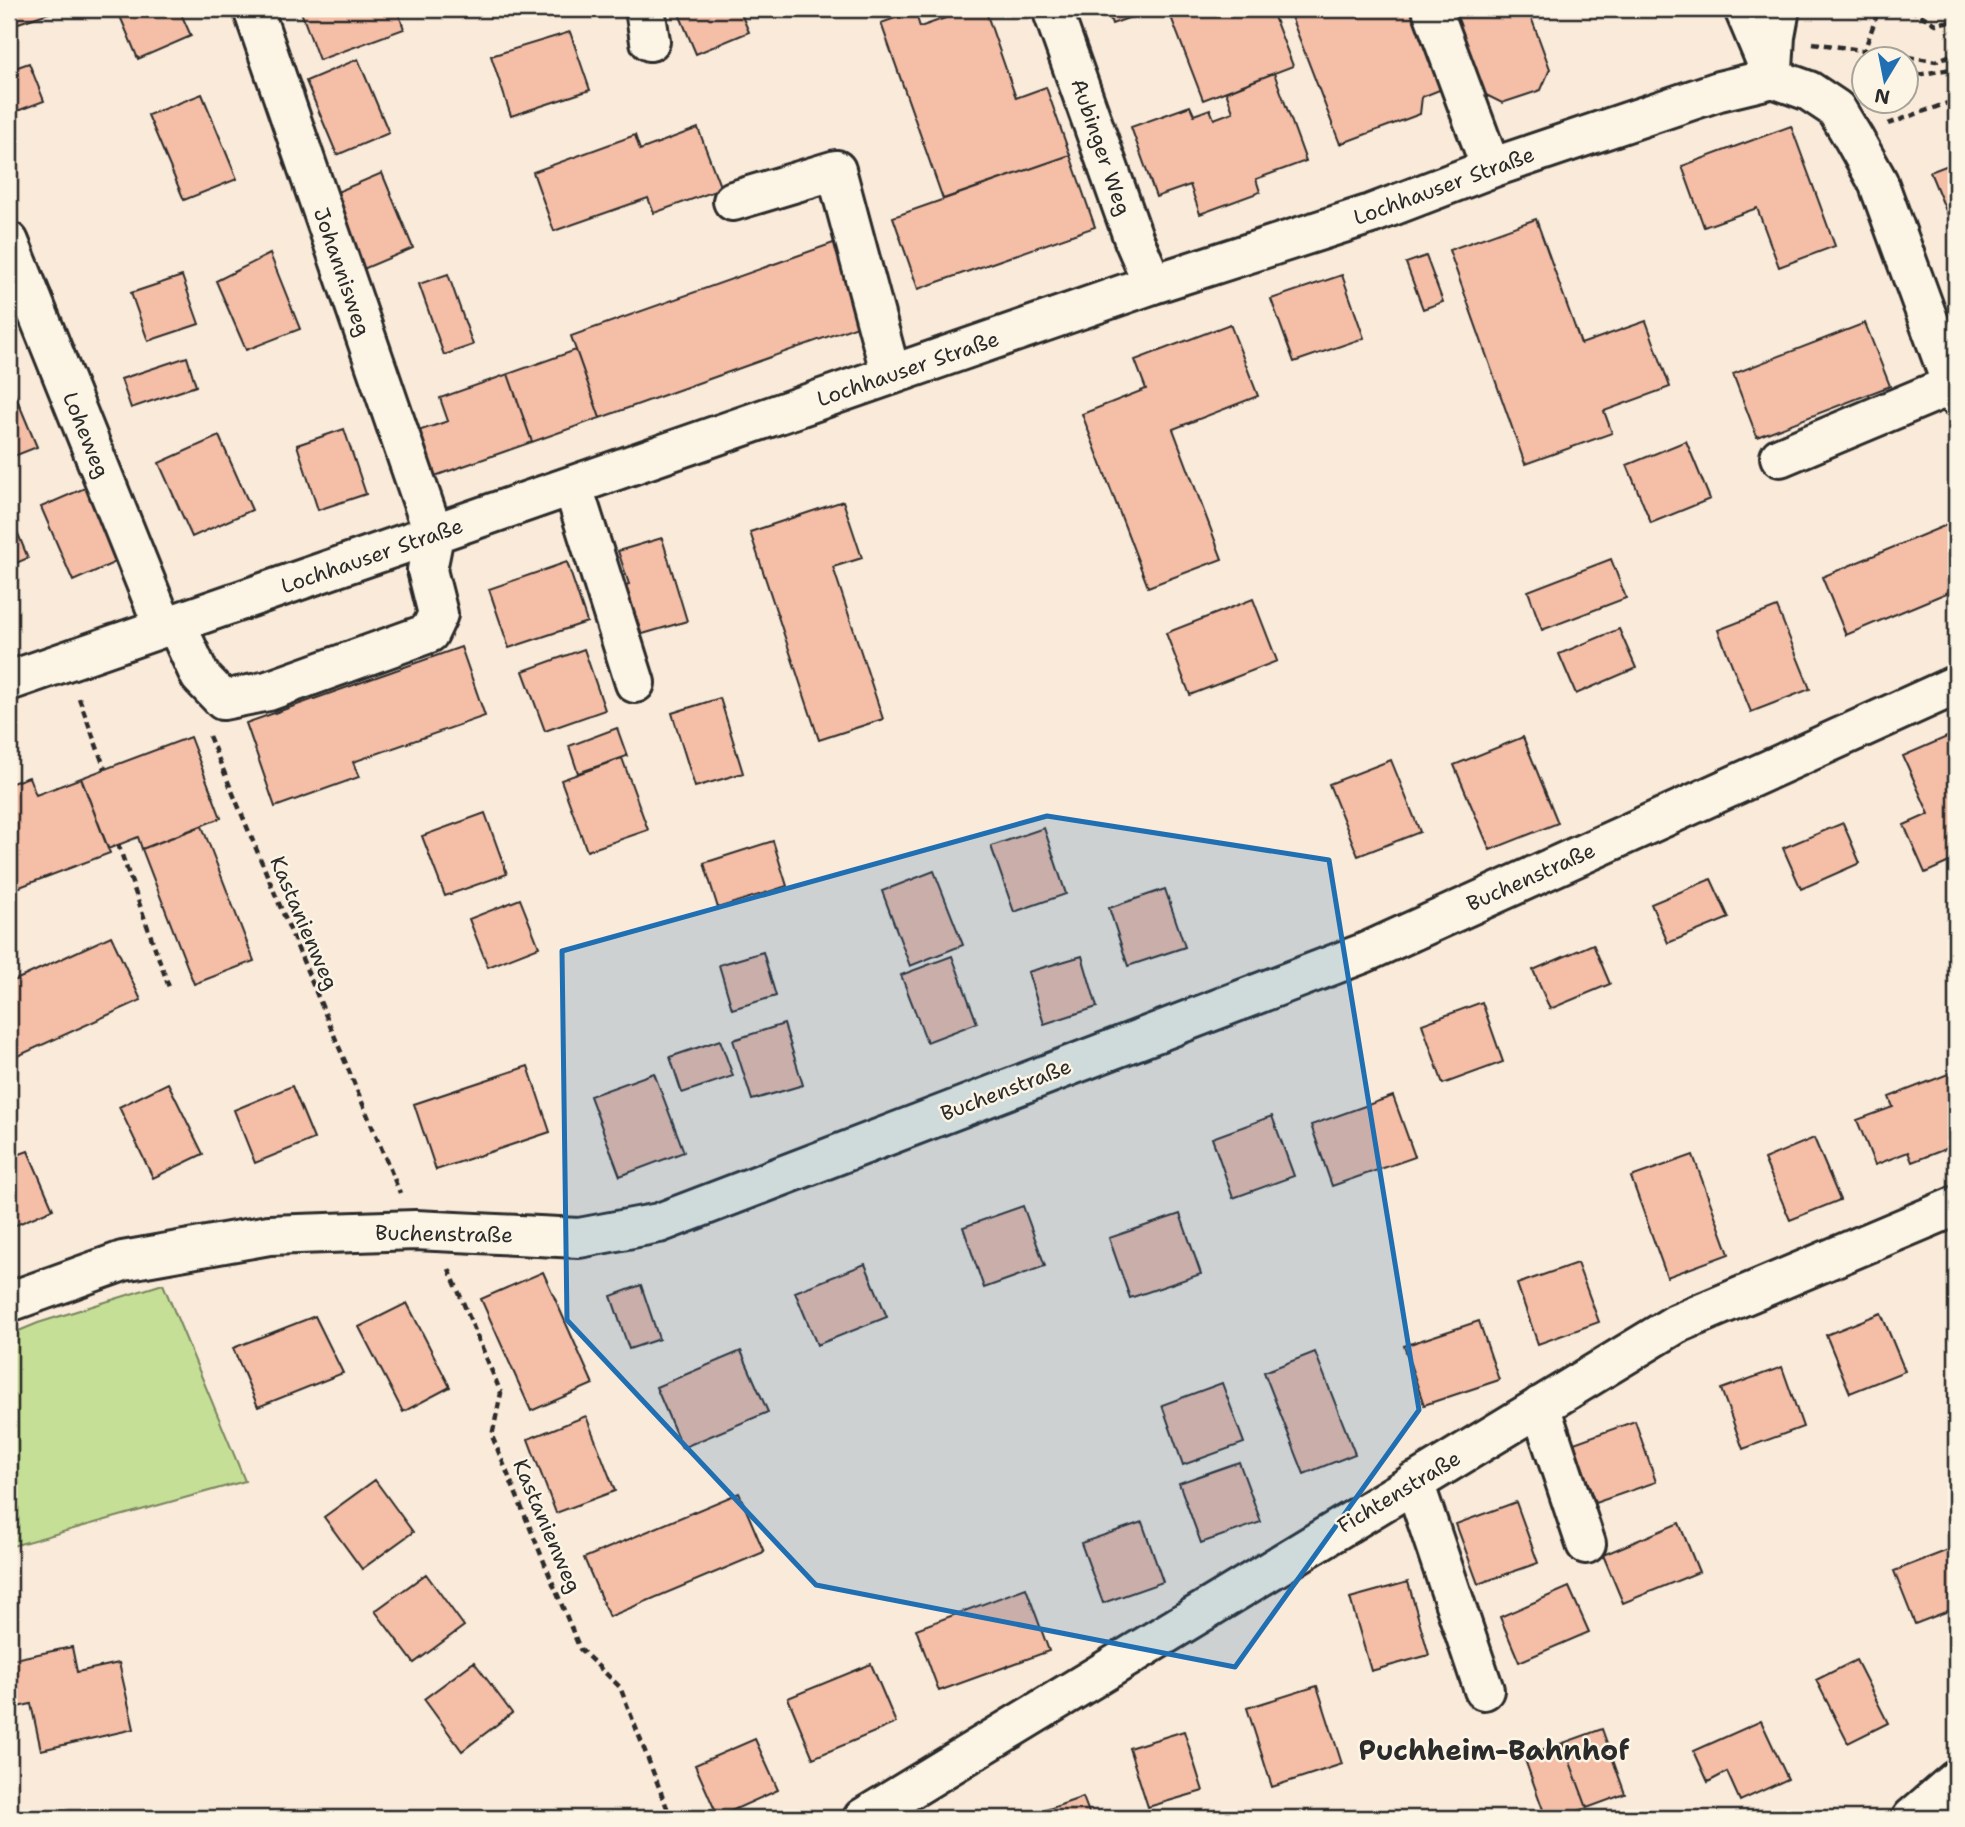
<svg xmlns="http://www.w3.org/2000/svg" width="1965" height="1827" font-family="'Shantell Sans',sans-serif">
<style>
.green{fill:#c6df96;stroke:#788560;stroke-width:2}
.building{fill:#f4bea7;stroke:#2b2b2b;stroke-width:2}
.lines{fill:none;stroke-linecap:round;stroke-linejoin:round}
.minor-casing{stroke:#2b2b2b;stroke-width:44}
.path{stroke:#2b2b2b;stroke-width:4.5;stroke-dasharray:7 5;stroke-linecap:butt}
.minor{stroke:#fcf5e5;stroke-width:38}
.marked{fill:#1f6fb2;fill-opacity:0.2;stroke:#1f6fb2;stroke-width:5;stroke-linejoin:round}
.labels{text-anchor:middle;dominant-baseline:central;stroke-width:5;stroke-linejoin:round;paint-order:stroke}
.street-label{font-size:21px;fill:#2b2b2b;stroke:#fcf5e5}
.district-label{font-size:28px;font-weight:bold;fill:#2b2b2b;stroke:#fcf5e5}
</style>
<rect width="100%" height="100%" fill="#faead9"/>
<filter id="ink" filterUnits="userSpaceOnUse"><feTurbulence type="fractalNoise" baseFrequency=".0143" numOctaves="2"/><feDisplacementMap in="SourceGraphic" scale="14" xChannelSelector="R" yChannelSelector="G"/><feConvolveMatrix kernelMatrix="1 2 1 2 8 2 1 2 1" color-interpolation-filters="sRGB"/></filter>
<g filter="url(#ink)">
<path class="green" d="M163 1284 245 1481 9 1547V1335L38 1323Z"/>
<path class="building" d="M9 9H61L9 26Z
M117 9H179L191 36 138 59Z
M300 9H397L404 29 319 60Z
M677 9H739L749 32 696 54Z
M971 9H985L1016 98 1046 87 1070 155 943 199 881 23 915 11 920 27Z
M1107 9H1153L1112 24Z
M1168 9H1271L1293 66 1203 100Z
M1304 9H1411L1442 89 1422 97 1420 114 1340 144 1290 14Z
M1449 9H1528L1550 69 1541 90 1502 103 1480 92Z
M570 32 590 90 511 116 491 56Z
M358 59 389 133 337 155 306 81Z
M29 63 44 101 9 114V70Z
M1274 73 1306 161 1256 179 1260 192 1200 214 1190 185 1156 197 1131 127 1190 106 1194 115 1210 109 1214 119 1233 112 1226 92Z
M202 94 237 179 184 200 148 115Z
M1791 126 1835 246 1779 267 1757 208 1704 227 1682 166Z
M698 128 721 189 654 213 648 198 554 231 533 172 635 135 640 150Z
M1070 155 1095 227 918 289 893 217Z
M1956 162V235L1930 172Z
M382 173 413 248 361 270 330 195Z
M1536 219 1581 344 1646 321 1670 387 1604 411 1612 433 1525 464 1449 250Z
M839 241 869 322 600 418 571 336Z
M270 254 300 329 246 350 216 281Z
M1426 256 1443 302 1423 309 1406 263Z
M448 274 473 345 444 355 419 284Z
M1342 275 1364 338 1294 362 1271 299Z
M182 276 199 324 148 341 131 293Z
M1865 323 1890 386 1757 437 1733 374Z
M1230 324 1258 396 1173 429 1222 559 1148 587 1082 414 1146 389 1135 360Z
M576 350 600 418 532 442 508 374Z
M187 357 196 386 131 408 121 379Z
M508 374 532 442 432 477 415 432 448 421 440 398Z
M11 385 37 447 9 458V386Z
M344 429 366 494 318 510 297 445Z
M219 436 252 510 192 537 159 463Z
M1686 441 1710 499 1651 523 1627 465Z
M94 484 125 558 73 581 41 507Z
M843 501 862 558 833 567 883 719 819 740 750 532Z
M9 512 28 558 9 566Z
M1956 521V589L1846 635 1822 577Z
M662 538 687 621 629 638 613 589 629 584 618 551Z
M1611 559 1626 598 1542 630 1528 591Z
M567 562 587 622 509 648 489 589Z
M1253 599 1277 661 1190 695 1166 633Z
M1777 607 1810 689 1751 712 1718 630Z
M1619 629 1636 668 1576 694 1559 654Z
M461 647 485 716 353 762 359 777 275 807 246 723Z
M584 649 605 710 545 731 523 671Z
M720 698 743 773 695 787 672 713Z
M617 728 627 756 578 773 569 746Z
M1956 733V859L1925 873 1904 825 1929 814 1903 756Z
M190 737 221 818 142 849 138 837 108 849 81 778Z
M1523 737 1558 823 1490 850 1454 765Z
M622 758 648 830 587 851 561 780Z
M1391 760 1420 832 1358 856 1329 784Z
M29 777 36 795 81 778 110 853 9 891V784Z
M485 813 507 874 445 896 422 836Z
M1843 823 1860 863 1801 889 1783 848Z
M202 826 254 961 194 984 142 849Z
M1044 828 1066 894 1014 912 991 846Z
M773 841 787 886 718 908 704 863Z
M934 871 963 945 910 966 882 891Z
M1711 879 1729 918 1668 943 1651 904Z
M1165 889 1185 947 1128 966 1109 908Z
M520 899 539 947 488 967 469 919Z
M111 936 141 1000 9 1060V983Z
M1593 944 1610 984 1550 1009 1533 970Z
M763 952 776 996 732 1009 719 965Z
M952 956 977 1023 927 1042 901 975Z
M1082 956 1097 1007 1044 1024 1028 972Z
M1482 1002 1503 1062 1443 1084 1422 1024Z
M784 1024 803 1085 752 1100 733 1040Z
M720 1040 733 1076 682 1093 670 1057Z
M528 1066 550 1132 436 1170 414 1104Z
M1956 1071V1145L1912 1162 1908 1152 1875 1165 1857 1120 1893 1107 1889 1097Z
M654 1073 684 1152 620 1176 590 1096Z
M168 1083 203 1154 153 1178 119 1107Z
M292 1086 314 1139 255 1163 234 1110Z
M1393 1096 1415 1157 1332 1186 1311 1125Z
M1272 1116 1294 1176 1233 1198 1212 1138Z
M1814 1138 1840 1200 1790 1220 1764 1159Z
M28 1151 53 1209 9 1228V1158Z
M1693 1155 1729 1254 1667 1277 1631 1177Z
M1023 1206 1045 1266 984 1288 963 1227Z
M1180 1214 1201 1274 1130 1298 1109 1238Z
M1577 1263 1599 1322 1538 1344 1517 1284Z
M865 1264 887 1317 817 1345 795 1292Z
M543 1272 593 1384 531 1411 481 1299Z
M641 1285 659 1339 629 1349 611 1296Z
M407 1303 450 1387 403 1412 359 1327Z
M1881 1313 1905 1371 1850 1393 1826 1335Z
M315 1316 343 1373 258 1407 233 1348Z
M1479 1321 1499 1380 1424 1405 1404 1346Z
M741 1351 768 1412 682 1448 656 1387Z
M1315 1352 1355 1454 1304 1474 1264 1372Z
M1782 1367 1803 1427 1743 1449 1721 1389Z
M1222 1383 1244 1443 1183 1465 1162 1405Z
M586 1416 615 1491 556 1513 528 1439Z
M1635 1421 1656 1482 1595 1503 1574 1443Z
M1239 1462 1261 1522 1201 1543 1179 1483Z
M375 1480 413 1532 362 1569 324 1517Z
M739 1493 764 1552 609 1617 584 1558Z
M1516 1502 1538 1563 1478 1584 1456 1524Z
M1142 1522 1163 1582 1103 1603 1081 1543Z
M1679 1523 1699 1572 1623 1603 1603 1555Z
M1956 1547V1608L1915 1624 1894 1571Z
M426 1574 464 1626 414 1663 375 1611Z
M1408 1582 1429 1655 1371 1671 1350 1598Z
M1569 1587 1589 1632 1519 1662 1500 1617Z
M1026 1588 1049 1651 939 1691 916 1629Z
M72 1647 77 1672 119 1663 134 1729 41 1750 31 1704 9 1709V1660Z
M1856 1660 1888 1723 1848 1743 1816 1680Z
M474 1662 512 1713 462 1751 424 1699Z
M871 1664 896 1723 813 1758 788 1698Z
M1317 1686 1342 1764 1272 1787 1247 1708Z
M1761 1721 1788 1779 1740 1801 1727 1772 1708 1782 1694 1751Z
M1602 1729 1625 1794 1587 1808 1563 1743Z
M1184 1731 1203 1791 1148 1807 1129 1748Z
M755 1739 778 1790 718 1817 695 1765Z
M1563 1743 1587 1808 1558 1818H1546L1524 1757Z
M1083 1797 1091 1818H1023Z"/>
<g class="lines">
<g class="minor-casing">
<path id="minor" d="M645 9 650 41
M1052 9 1134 240 1153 284
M1432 9 1491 168
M1744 9 1773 78
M1773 69 1775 36 1780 9
M733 201 836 170 891 375
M9 242 164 628
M1780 457 1952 385
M573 487 635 683
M176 624 200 676 223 700 268 691 429 633 438 614 427 570 434 535 253 9
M9 681 1153 284 1371 214 1494 167 1719 91 1773 78 1809 91 1836 109 1854 139 1878 182 1956 396
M9 1302 123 1261 269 1235 415 1230 579 1238 659 1223 1364 953 1956 685
M1540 1406 1586 1544
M1414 1482 1484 1690
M863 1818 1676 1324 1956 1206
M1912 1818 1956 1780"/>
</g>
<path class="path" d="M1910 9 1936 24 1956 20
M1813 43 1936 61 1956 53
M1855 77 1879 9
M1906 77 1956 68
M1888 124 1956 100
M79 698 105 769
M209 736 400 1193
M118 844 169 987
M449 1269 501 1393 492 1436 580 1649 620 1687 671 1818"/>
<use href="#minor" class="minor"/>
</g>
</g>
<path class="marked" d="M1047 816 1329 860 1419 1410 1235 1667 816 1585 567 1320 562 951Z"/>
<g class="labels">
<g class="street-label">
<text transform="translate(1101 147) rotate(71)">Aubinger Weg</text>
<text transform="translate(1444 186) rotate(-20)">Lochhauser Straße</text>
<text transform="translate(342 272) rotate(71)">Johannisweg</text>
<text transform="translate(908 369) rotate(-19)">Lochhauser Straße</text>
<text transform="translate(86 435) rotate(68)">Loheweg</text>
<text transform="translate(372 556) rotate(-19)">Lochhauser Straße</text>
<text transform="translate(1531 877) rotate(-24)">Buchenstraße</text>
<text transform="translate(304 923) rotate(67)">Kastanienweg</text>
<text transform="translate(1006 1090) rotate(-21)">Buchenstraße</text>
<text transform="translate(444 1234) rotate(1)">Buchenstraße</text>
<text transform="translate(1399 1492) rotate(-31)">Fichtenstraße</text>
<text transform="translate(547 1526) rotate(67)">Kastanienweg</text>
</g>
<g class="district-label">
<text x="1494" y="1750">Puchheim-Bahnhof</text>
</g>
</g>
<rect width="1965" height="1827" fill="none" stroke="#fcf5e5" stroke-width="35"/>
<rect x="18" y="18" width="1930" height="1792" fill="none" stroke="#2b2b2b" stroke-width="2.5" filter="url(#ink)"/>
<g transform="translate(1885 80) rotate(190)"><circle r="33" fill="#fcf5e5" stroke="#a8a49b" stroke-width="2"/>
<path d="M0-5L12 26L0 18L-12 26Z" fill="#1f6fb2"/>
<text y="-10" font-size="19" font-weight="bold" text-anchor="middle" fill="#2b2b2b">N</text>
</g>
</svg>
